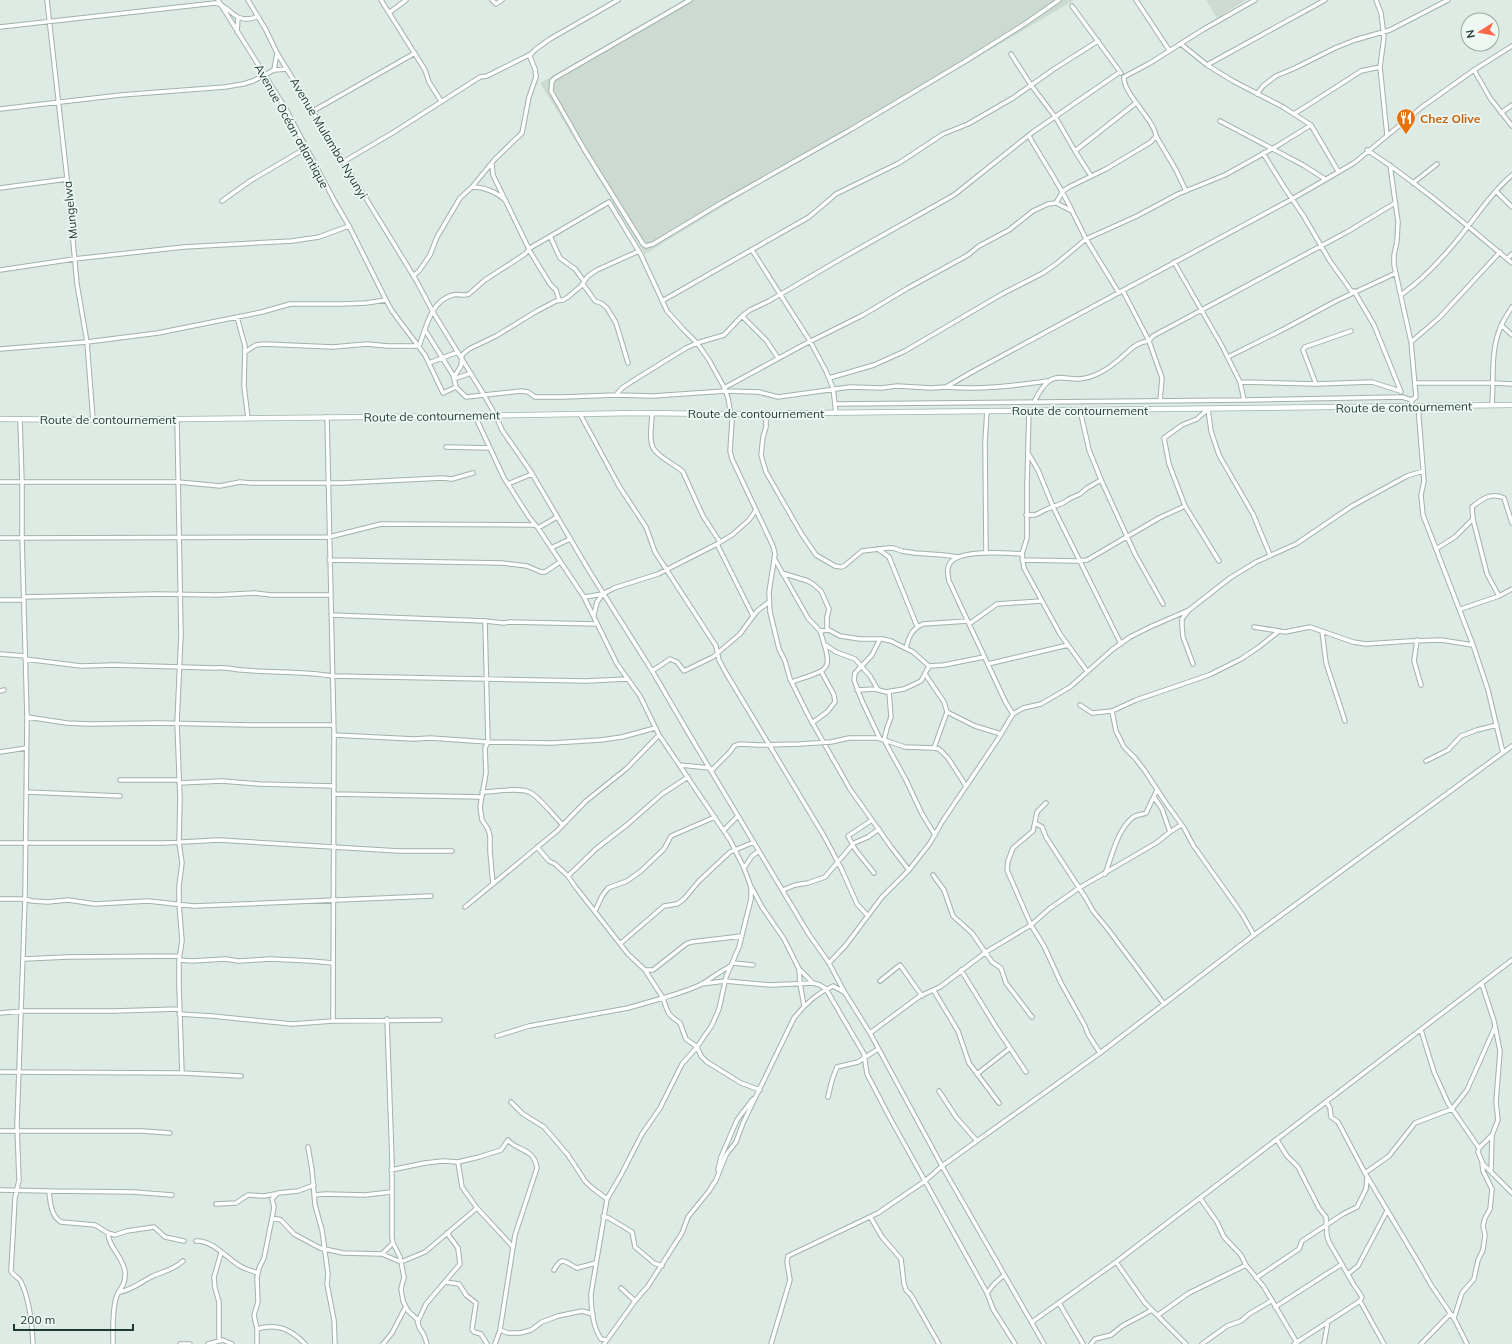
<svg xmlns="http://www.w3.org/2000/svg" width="1512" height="1344" font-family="Mulish,sans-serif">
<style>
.built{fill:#ccdad2}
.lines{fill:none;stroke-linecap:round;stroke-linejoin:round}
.street-casing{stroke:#a1b2ab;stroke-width:5.5}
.secondary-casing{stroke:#9cb7ab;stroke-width:6}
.street{stroke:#fff;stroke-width:3.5}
.secondary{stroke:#fff;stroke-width:4.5}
.labels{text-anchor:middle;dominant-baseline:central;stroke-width:3.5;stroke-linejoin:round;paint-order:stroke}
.food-label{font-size:12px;font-weight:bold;fill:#c56008;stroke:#eef7f2;text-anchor:start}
.street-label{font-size:12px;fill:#1e3b31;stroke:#eef7f2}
</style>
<rect width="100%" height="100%" fill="#deeae4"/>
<path class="built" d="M684 0H1074L852 132 748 191 645 254 540 83Z
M1206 0H1246L1217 18Z"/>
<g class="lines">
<g class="street-casing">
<path id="street" d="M47 0 68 187 77 284 87 342 93 420
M218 0 287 111 335 202 349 226 386 300 392 311 425 355 443 393 456 387 466 397 484 395 496 416 502 430 531 472 588 569 654 674 689 734 808 933 829 963 845 993 870 1033 942 1166 1044 1344
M248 0 266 30 277 53 416 280 433 312 484 395 521 391 528 392 535 397H563L616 395 653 396 725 391 759 392 778 397 850 387 881 388 897 386 931 388 946 387
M381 0 425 70 429 82 441 101
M492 0 496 4 502 0
M690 0 555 78 552 81 551 91 584 149 643 244 646 246 653 244 721 203 850 130 964 62 1023 25 1059 0
M1136 0 1169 50
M1376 0 1381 13 1384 37 1380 67 1387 135
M1072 6 1121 73
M390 12 406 0
M0 27 215 3C232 6 233 25 257 17
M237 32 238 17
M1181 44 1207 65 1233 81 1283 107 1311 125 1338 171
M1011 54 1031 85 1056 118 1075 151 1091 176
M1207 65 1325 0
M274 70 277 53
M1474 70 1490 98 1512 126
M1257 94 1263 86 1276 76 1295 68 1335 48 1355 40 1390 30 1448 0
M0 109 121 95 225 87 243 84 253 81 274 70 287 69
M313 111 415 53
M1501 113 1512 105
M1294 114 1361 71 1380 67
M1220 121 1303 165 1325 179
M1029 136C1043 161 1060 185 1072 211
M1156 136 1176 170 1186 191
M1367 150C1419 184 1465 224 1512 263
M1075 151 1136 103
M1263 153 1284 187 1303 215 1330 261 1352 292
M343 162 394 132 480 77 487 76 531 54
M492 164 493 175 528 247 530 248
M1390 165 1398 222 1397 241 1394 255V265L1411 342 1416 397 1412 400 1411 406
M1413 183 1437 164
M472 187C484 187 497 192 506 201
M0 188 67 179
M1496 191 1512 207
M222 201 250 181 306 148
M1056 203 1072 211 1086 239 1119 293
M550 236 560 258 575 269 584 281
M529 250 550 284 556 290 559 300
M752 250 810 341 826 371 833 388 836 413
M1507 259 1512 254
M1174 262 1222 346 1240 382 1244 400
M0 270 74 259 184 247 292 241 319 237 349 226
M413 276 419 271 430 255 437 237 460 198 472 187 495 159 522 133 529 97 536 77 535 69 530 57 531 54 536 49 550 39 618 0
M583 284 595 301 601 303 607 308 616 323 628 363
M1354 291 1374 325 1401 392
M1401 295C1422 280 1441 260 1458 239 1476 217 1491 193 1512 175
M662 301 809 217 836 194 899 163 943 134 968 124 1013 98 1054 69 1098 41
M742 316 766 340 778 358
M237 317 245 346 244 386 248 418
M1501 325 1512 335
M425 330 453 375 456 387
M1411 342 1439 318 1500 252
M0 349 87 342 158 333 262 312 290 304H342L366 303 386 300
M245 352 256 345 264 344 333 347 367 344 388 346H419C426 328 431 300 453 295 458 293 463 297 469 294L485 280 525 254 530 248 609 202 641 255 667 311 683 329 697 343 709 360 724 387 728 398 732 421 730 451 732 459 773 546 775 554 769 592 770 612 779 649 785 661 790 679 808 715 850 789 891 847 909 870
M1228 357 1284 329 1336 301 1396 273
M429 363 458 352
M454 377 461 366 462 355 469 349 496 336 537 311 556 301 563 300 568 297 581 286 588 276 597 270 639 251
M829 378 874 365 905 351 1002 294 1043 273 1056 264 1086 239 1137 216 1178 194 1225 175 1277 146 1311 125
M454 379 471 373
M1047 381C1013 386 980 390 946 387L972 372 1292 199 1354 163 1422 107 1474 70 1512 46
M1240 382 1316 384 1372 382 1400 391
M1415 383H1493L1512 384
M1316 384 1303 350 1305 347 1351 331
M724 388 803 345 863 315 908 288 968 255 979 246 1009 230 1033 211 1048 204 1056 203 1063 191 1069 187 1106 169 1151 142 1156 136C1154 119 1123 94 1124 77L1150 63 1204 29 1255 0
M616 395 622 388 639 377 686 348 697 343 724 335 742 316 750 310 769 301 844 257 954 195 1033 132 1120 72
M1160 401 1162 378 1149 341 1153 336 1347 232 1395 203
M1034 402C1055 359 1065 389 1095 375 1102 372 1110 367 1116 362 1127 354 1134 342 1149 341L1123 291
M836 404 1244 400 1402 397 1412 400
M1492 405C1494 379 1490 350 1501 326 1504 319 1508 313 1512 307
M1418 406 1424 481 1421 495 1423 515 1473 645 1488 690 1503 753
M1208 409 1197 419 1182 425 1164 438 1169 464 1185 506 1219 561
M1208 409 1211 431 1219 455 1253 514 1270 555
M1029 410 1027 484V538L1022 554 1024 568 1060 634 1087 671
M1080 410 1089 450 1102 482 1135 554 1163 604
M652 413C652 423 649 436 652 445 655 456 675 464 683 472L703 516 720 542
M580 414 619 486 646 527 655 552 716 646 719 660 726 673 824 836 841 868 857 904 868 916
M766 414V427L763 437 761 455 766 472 801 533 816 555 835 566 841 567 844 566 862 551 888 548H893L902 551 915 553 943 555 958 557
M475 416 504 478 529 517 538 528 584 597 617 664 640 696 659 735 730 840 744 868 751 887V899L739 947 726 977 719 1009 712 1025 697 1047 682 1064 660 1108 642 1134 621 1175 607 1199 591 1294C591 1308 593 1327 601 1339L607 1340
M327 417 334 735 333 1021
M20 419 22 482V538L27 717 25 899 17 1125 19 1180 15 1198 11 1271C13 1276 19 1277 21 1282 30 1300 32 1324 33 1344
M177 419 181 634 177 723 180 798 179 842 182 863 179 886V903L182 941 179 960V987L182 1073
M446 447 490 448
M1028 453 1038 470 1054 509 1121 644
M0 482H178L220 486 240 482 251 483H343L442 478 452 479 473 473
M508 484 532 474
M1026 515H1035L1047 509 1063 503 1069 499 1080 494 1087 488 1101 480
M538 528 557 517
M0 538 329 537 381 524 535 525
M717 544 753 616
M551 548 570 539
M878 549 889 557 917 626
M1436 549 1455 537 1473 519
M986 553 985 442 987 411
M774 558 808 618 820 631 829 630 840 636 860 639H882L891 641 913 652 929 666 944 665 984 657
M329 560 502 563 527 566 541 572H545L560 562
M1022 560 1077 561 1087 560 1159 518 1185 506
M782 573 808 581 813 584 821 591 829 609 827 617V630
M1499 596 1487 574 1473 519 1472 507C1482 499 1491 492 1504 498L1512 523
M24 597 158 594 217 595 255 593 271 595H331
M584 597 603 594 614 588 658 574 717 544 732 535 749 520 756 510
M0 600H24
M1461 609 1499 596 1512 589
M331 615 485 621 504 623 510 622 597 624
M594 615 597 602 603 594
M485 621 488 742 485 748 486 773 480 807 482 820 488 829 490 836V852L493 884
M969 624 997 604 1041 601
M1254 627 1285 632 1310 627 1353 642 1366 644 1410 641 1441 640 1473 645
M1322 631 1326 663 1345 721
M880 639 872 655 855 673 854 680 862 701 880 739
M1417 640 1414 661 1421 685
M824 644 836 652 855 659 870 676 878 690
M906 648C909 636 912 629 923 624L968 621
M0 654 25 656
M25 659 81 666 114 665 215 668C225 667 232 669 242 670 273 673 302 671 332 676L586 681 628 679
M988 664 1068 645
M1193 664 1183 637 1182 627V619L1189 610 1230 578 1256 562 1296 544 1352 506 1407 476 1423 471
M652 671 670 659 677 662 684 671 713 657 740 634 757 611 769 602
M925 674 944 702 947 712 934 748
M792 682C830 668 834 673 820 631
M857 690 875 689 886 692 904 689 921 681 929 666
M0 691 4 690
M889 692 891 717 887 728 884 740 906 780 922 814 935 835
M1080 705 1092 713 1112 711 1136 700 1209 675 1241 659 1259 647 1279 631
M1112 711 1116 731 1124 747 1135 758 1145 771 1166 803 1184 828 1193 845 1242 914 1254 935
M947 712 975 726 1001 734
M1013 714 1006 703 949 581C948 575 946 569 950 563 960 549 1007 553 1022 554
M27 717 67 723 90 724 158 723 252 725H333
M812 723 827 712 835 702 834 695 821 671
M334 735 414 739 430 738 488 742 552 743 601 740 622 737 655 728
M0 752 26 748
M1426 761 1448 750 1461 736 1477 730 1497 725
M680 765 710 768
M711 771 730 752 734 746 739 744 759 745 800 744 831 742 849 738H878L905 747 934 748 939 749 948 758 966 786
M120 780H179
M179 783 222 781 259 784 334 786
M26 792 120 796
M482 792C495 792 518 787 529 792 538 795 555 818 563 825
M334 794 481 797
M1046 803 1037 812 1033 831 1013 848 1008 861 1007 870 1031 925 1044 946 1061 983 1085 1026 1088 1034 1100 1053
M872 820 848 836 855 849 874 873
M1035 823 1042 827 1046 837 1087 900 1093 911 1107 928 1164 1004
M724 830 738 816
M1170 832 1181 825
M0 843H164L219 840 399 851H452
M537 847 549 861 555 864 568 876 574 885 628 954 645 970 663 998C676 994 690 990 702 984 712 978 720 971 731 966
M744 868 752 856 759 851
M1105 874C1112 856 1117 831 1132 818 1136 814 1142 815 1146 813L1157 790
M933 875 944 890 953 916 972 933 992 962 1001 968 1006 983 1032 1017
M568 876 597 848 628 824 662 794 688 777
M752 888 762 907 784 939 799 969 813 983
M783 890 795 885 808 883 825 877 854 843 868 837 879 829
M0 899H25L32 901 48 902 68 900 95 904 148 901 194 906 431 896
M465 907 557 831 586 801 626 769 659 735
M595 911 602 896 608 888 627 881 641 871 664 849 671 836 715 817
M621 943 664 906 677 904 684 899 699 881 730 852 754 842
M24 959 67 957 179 956
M179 960 192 961 226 959 238 961 271 959 311 961 333 963
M733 963 753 965
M829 963 846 945 882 897 909 870 930 843 942 822 998 739 1013 714 1023 708 1041 704 1070 687 1113 649 1130 637 1150 627 1189 610
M799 969 800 983 804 1006
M645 970H653L686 944 691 942 742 936
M961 970 996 1027 1026 1072
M880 981 900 965 922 996
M701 984 725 981 770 985 813 983 820 985 826 989 864 1054 867 1074 890 1118 987 1293
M1482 984 1494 1021 1500 1051 1496 1102 1498 1120 1492 1135 1479 1148 1478 1152 1483 1164 1512 1193
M934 991 958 1031 969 1063 999 1103
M0 1013 22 1011H114L179 1009
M179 1014 212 1016 292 1024 333 1021 440 1020
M387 1019 392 1161V1237L393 1243 400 1257 404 1277 401 1289 403 1301 408 1311 417 1319 419 1327 424 1335 427 1344
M1421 1030 1434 1072 1448 1103 1479 1148
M870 1033 920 996 940 987 986 952 1031 925 1049 909 1079 888 1156 843 1170 832 1162 809 1154 797
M497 1036 529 1026 628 1008 663 998C668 1013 667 1014 680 1023L686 1039 697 1047 701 1056 707 1062 741 1083 760 1090
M0 1072 182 1073 241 1076
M977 1074 1010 1048
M939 1091 956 1117 977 1141
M828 1097 832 1080 837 1067 858 1062 878 1049
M511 1102 523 1114 544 1127 568 1155 585 1181 591 1187 607 1199
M1327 1103 1330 1108 1331 1117 1338 1122 1365 1173 1421 1267 1431 1285 1455 1320 1467 1344
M0 1131H142L170 1133
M1277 1140 1287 1156 1298 1167 1319 1208 1326 1217 1327 1236 1329 1242 1354 1285 1362 1297 1360 1301 1294 1344
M308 1147 312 1170 315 1205 322 1230 328 1274 327 1284 334 1320 335 1344
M458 1162 462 1187 477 1208 513 1247
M391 1170 425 1163 443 1161 458 1162 479 1157 501 1150 508 1140C517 1151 534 1148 537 1168L515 1235 500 1330 495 1344
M718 1170 721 1157 737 1120 753 1099
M1491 1171 1492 1135
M1365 1173 1389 1156 1415 1123 1452 1109 1467 1090 1495 1027
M0 1190 49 1191C50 1202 51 1216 61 1222L95 1225 108 1233 115 1235 127 1231 154 1227 165 1237 184 1241
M49 1191 133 1192 172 1195
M314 1195 326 1194 365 1195 391 1192
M1200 1198 1217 1222 1224 1237 1241 1255 1246 1265 1264 1287 1297 1343
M216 1204 236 1203 248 1195 264 1196 275 1194
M603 1216 609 1218 632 1232 635 1247 654 1263 662 1266
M272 1218 281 1220 294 1234 320 1248 343 1253 382 1254 401 1262 425 1252 477 1208
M871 1218 882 1237 901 1259 904 1284 906 1290 911 1295 939 1344
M108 1233C108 1247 124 1258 125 1272 126 1286 119 1288 116 1298 112 1312 113 1329 113 1344
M196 1241C213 1240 226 1258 240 1266 245 1269 252 1271 258 1273
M382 1254 393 1243
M1116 1262 1145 1303 1186 1344
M554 1270C563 1254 565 1263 577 1268L596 1263
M1348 1274 1358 1266 1387 1211
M1004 1275 994 1284 987 1293 993 1309 1015 1344
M1256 1278 1299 1249 1302 1241 1343 1214 1357 1207 1366 1189 1367 1178
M445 1282 459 1284 466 1295 476 1303 472 1329 474 1332 481 1334 487 1344
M621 1288 635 1301
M120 1292C132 1290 141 1282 151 1277 163 1271 172 1271 183 1261
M1360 1301 1384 1344
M1059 1303 1083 1344
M1275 1307 1342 1264
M1158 1315 1189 1293 1246 1265
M1454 1318 1462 1293 1474 1279 1478 1260 1483 1250 1485 1235 1483 1226 1485 1218 1490 1209 1492 1189 1483 1171 1482 1163
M418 1321 426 1304 460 1264 458 1248 447 1233
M1032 1322 1116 1262 1512 960
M257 1329C277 1323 291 1329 305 1344
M500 1330 508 1333H520L531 1330 542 1322 558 1316 582 1311 593 1314
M219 1340V1302L215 1288 214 1277 221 1253
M180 1344H190
M208 1344 223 1340 232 1344
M257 1344V1329L254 1315 258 1302 257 1278 259 1268 264 1258 272 1218 274 1207 272 1199 278 1193 298 1191 314 1185
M383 1344 392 1333 405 1308
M604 1344 635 1301 648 1286 682 1233 688 1217 709 1191 716 1180 726 1155 736 1142 743 1123 794 1018C805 1004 817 993 833 986L844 992
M771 1344 790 1280 787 1262 788 1256 878 1213 925 1181 942 1166 1100 1053 1254 935 1512 746
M1091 1344 1095 1339 1111 1335 1122 1326 1152 1310
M1202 1344 1227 1326 1241 1321 1249 1314 1271 1301
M1324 1344 1328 1321
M1421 1344 1450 1314"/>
</g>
<g class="secondary-casing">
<path id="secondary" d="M0 419 93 420 467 416 637 413 724 414 1512 405"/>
</g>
<use href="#street" class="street"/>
<use href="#secondary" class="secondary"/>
</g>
<defs>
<g id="restaurant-pin" transform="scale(1)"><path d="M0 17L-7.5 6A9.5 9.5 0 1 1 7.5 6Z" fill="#e8710a" stroke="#eef7f2"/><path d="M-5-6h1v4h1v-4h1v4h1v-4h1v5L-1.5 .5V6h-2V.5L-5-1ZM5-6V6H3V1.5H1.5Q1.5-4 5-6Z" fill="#fff"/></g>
</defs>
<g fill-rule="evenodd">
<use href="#restaurant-pin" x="1406" y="118"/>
</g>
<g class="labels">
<g class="food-label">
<text x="1420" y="118">Chez Olive</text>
</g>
<g class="street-label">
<text transform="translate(292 126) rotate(61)">Avenue Océan atlantique</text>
<text transform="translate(329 138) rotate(59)">Avenue Mulamba Nyunyi</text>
<text transform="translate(70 210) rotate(-96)">Mungelwa</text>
<text transform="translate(1404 407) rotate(-1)">Route de contournement</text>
<text x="1080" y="410">Route de contournement</text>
<text x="756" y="413">Route de contournement</text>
<text transform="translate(432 416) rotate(-1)">Route de contournement</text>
<text x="108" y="419">Route de contournement</text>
</g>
</g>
<g transform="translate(1480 32) rotate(259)"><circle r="19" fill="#eef7f2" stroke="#9baca5"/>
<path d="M0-3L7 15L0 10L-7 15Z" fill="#fa684c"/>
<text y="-6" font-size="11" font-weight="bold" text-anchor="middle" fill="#1e3b31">N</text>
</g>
<path d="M14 1324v6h119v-6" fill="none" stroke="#1e3b31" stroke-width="2"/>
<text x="20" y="1324" font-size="12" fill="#1e3b31" stroke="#eef7f2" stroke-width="3" paint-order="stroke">200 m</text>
</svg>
